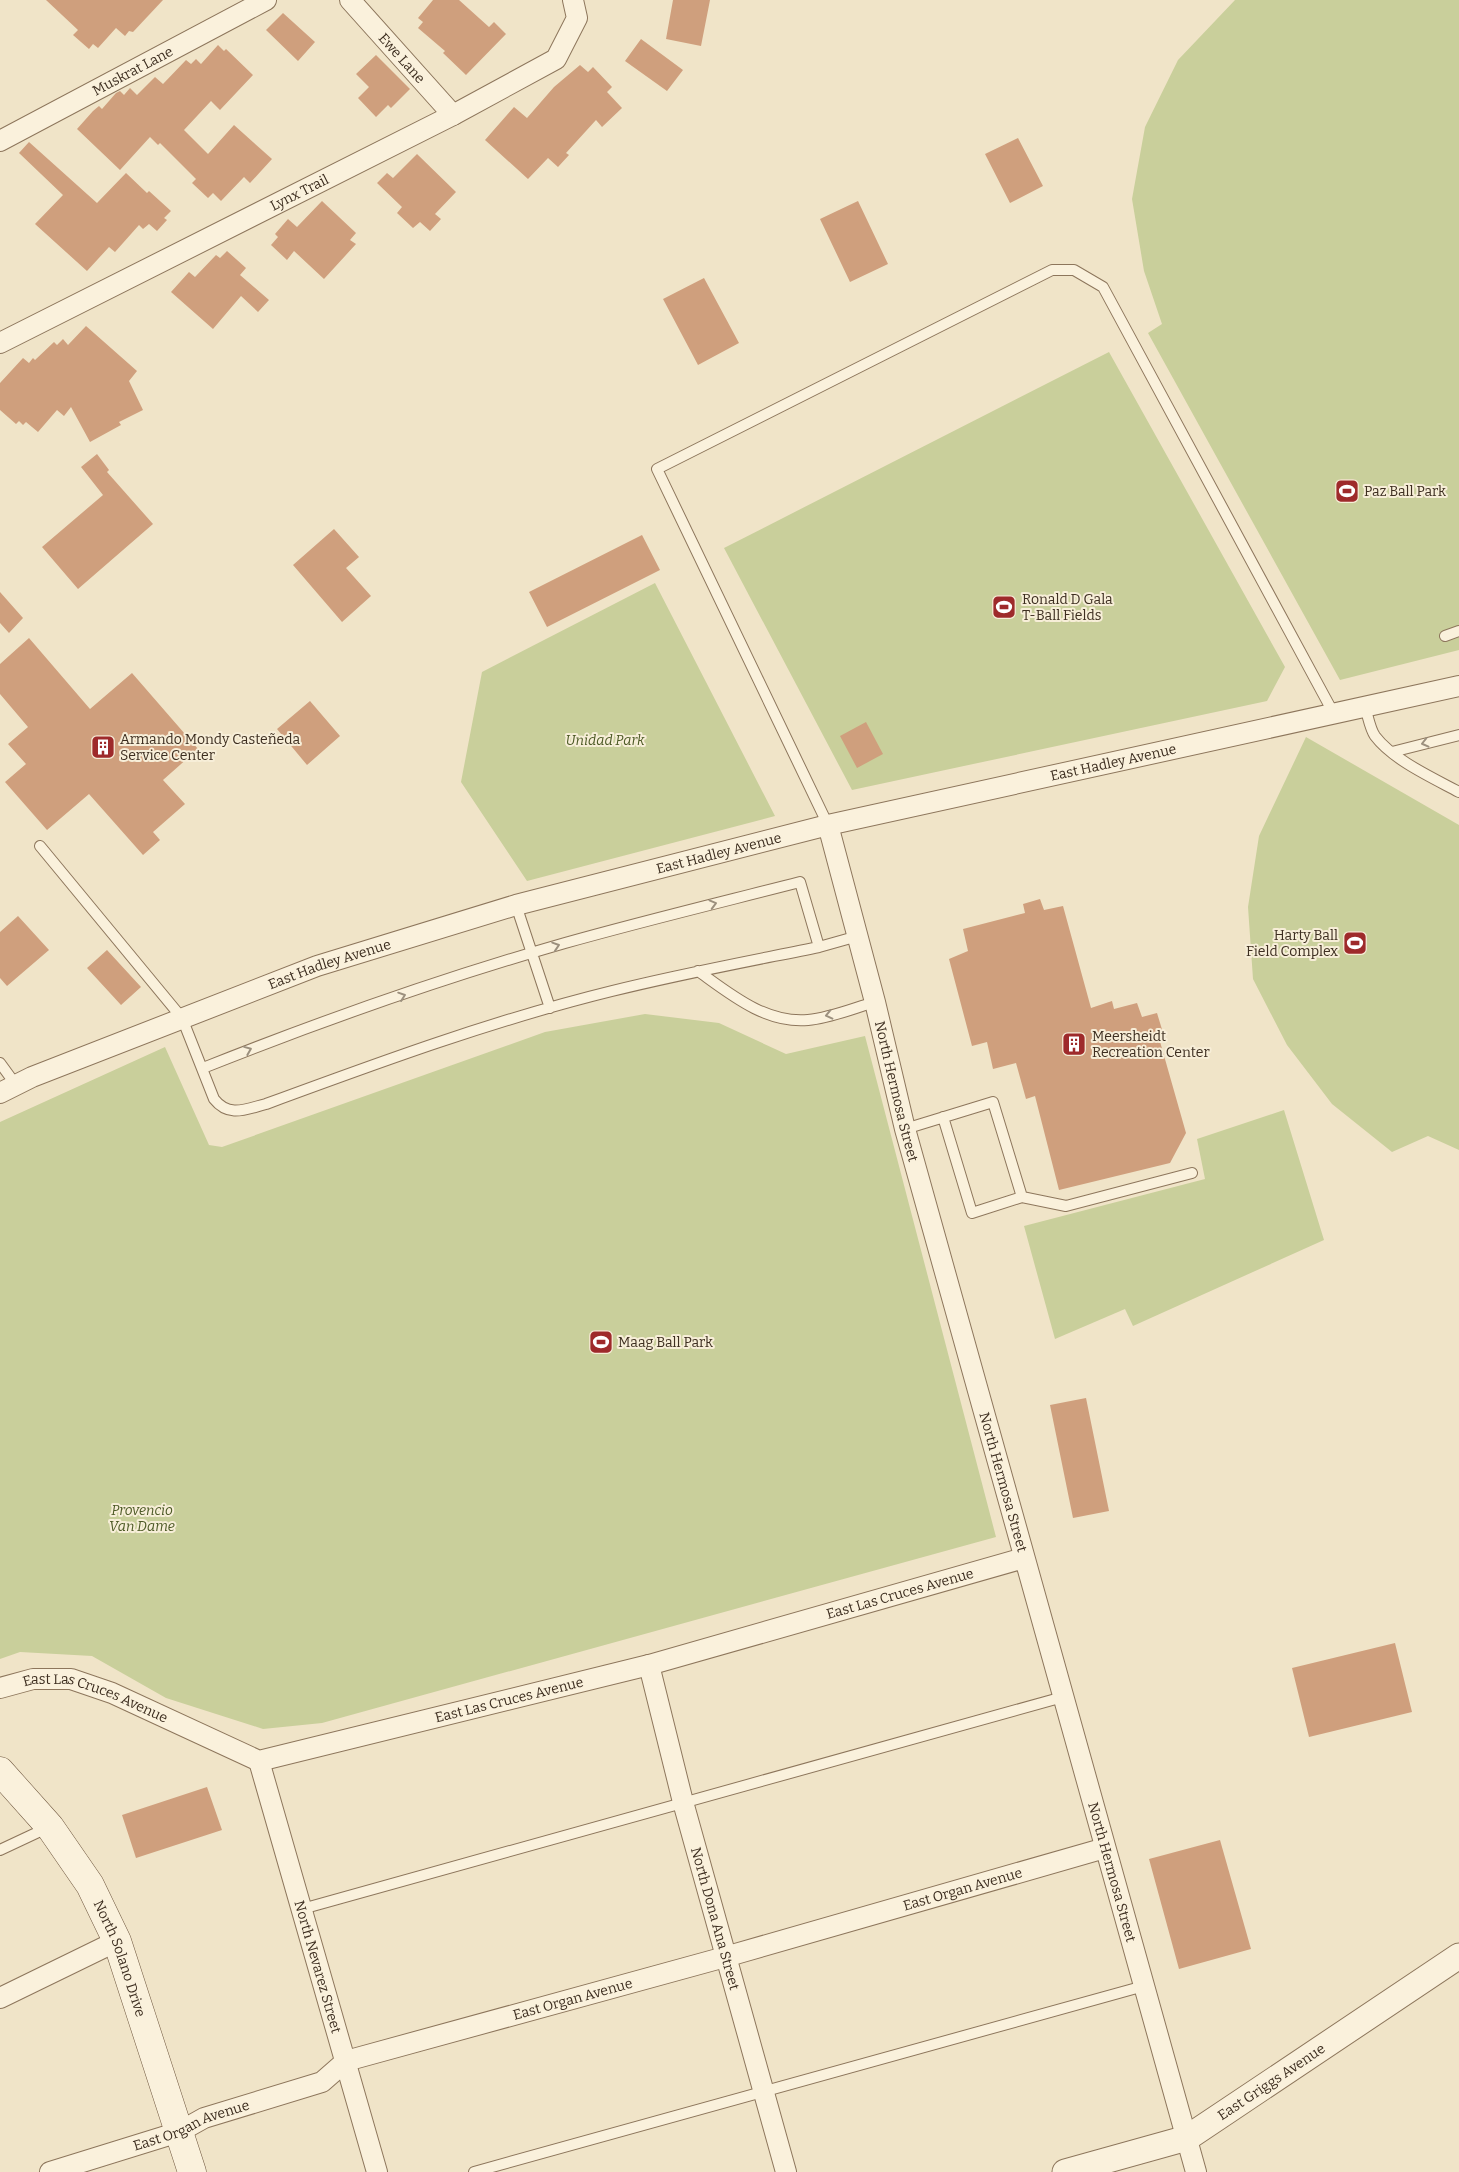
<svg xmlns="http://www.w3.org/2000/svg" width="1459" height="2172" font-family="Bitter,serif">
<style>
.green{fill:#c9cf9b}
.building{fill:#cf9f7d}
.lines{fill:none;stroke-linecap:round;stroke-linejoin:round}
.service-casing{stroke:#8d765c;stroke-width:12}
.minor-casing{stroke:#8d765c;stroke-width:22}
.tertiary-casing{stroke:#8d765c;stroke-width:27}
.secondary-casing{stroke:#6f573f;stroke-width:29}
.service{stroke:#faf1dc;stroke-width:10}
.minor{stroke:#faf1dc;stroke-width:20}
.tertiary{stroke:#faf1dc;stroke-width:25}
.secondary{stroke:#faf1dc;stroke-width:28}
.oneway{stroke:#9c907e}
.labels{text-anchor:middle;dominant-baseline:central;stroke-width:4;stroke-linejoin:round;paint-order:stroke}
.street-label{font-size:14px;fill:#3d2e20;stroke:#f7eed8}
.poi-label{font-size:14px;fill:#3d2e20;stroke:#f7eed8;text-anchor:start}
.park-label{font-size:14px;font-style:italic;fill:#4d5a26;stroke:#f7eed8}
</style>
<rect width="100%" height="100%" fill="#f0e4c8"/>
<path class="green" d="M1235 0H1459V650L1340 680 1148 333 1162 324 1144 271 1132 199 1145 127 1178 60Z
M1109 352 1285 667 1267 701 852 790 724 548Z
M655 583 775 816 527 881 461 782 482 672Z
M1306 737 1459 825V1150L1428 1136 1392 1152 1332 1104 1287 1045 1253 979 1248 907 1259 836Z
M645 1014 719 1023 786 1054 865 1036 996 1537 322 1723 263 1729 166 1698 92 1656 20 1652 0 1659V1122L165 1047 209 1145 222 1147 545 1032Z
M1284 1110 1324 1240 1133 1326 1125 1309 1055 1339 1024 1226 1205 1179 1197 1139Z"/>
<path class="building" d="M46 0H163L133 32 129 31 125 36 116 28 98 48 93 44 89 49 73 35 78 30Z
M433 0H459L489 27 494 22 506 34 466 75 443 53 445 51 418 28 423 22 418 18Z
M673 0H710L701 46 666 39Z
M283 13 315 42 298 61 266 30Z
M641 39 683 70 667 91 625 61Z
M218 45 224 51 226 49 253 75 220 110 211 101 184 130 208 154 234 125 272 159 250 183 244 177 221 201 213 193 208 198 192 183 196 179 160 143 158 145 150 137 120 170 77 129 93 111 99 106 102 109 116 93 120 91 124 95 130 88 137 95 155 77 163 84 186 60 191 64 196 59 201 64Z
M376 55 410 89 391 108 388 105 376 117 358 98 369 87 356 74Z
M580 65 588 72 593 67 612 87 607 92 622 108 602 127 596 120 566 153 569 155 558 167 548 158 528 179 485 140 514 107 527 118 554 87Z
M1018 138 1043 186 1010 203 985 154Z
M29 142 97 203 126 173 147 193 149 191 171 211 164 218 167 220 157 231 149 224 143 229 139 225 115 252 109 247 87 271 35 224 63 195 19 153Z
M417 154 456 192 435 214 441 219 430 231 420 222 413 228 397 213 402 207 377 183 387 173 393 178Z
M322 201 356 233 350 240 356 244 324 279 294 251 287 260 271 245 278 237 275 234 288 219 297 227Z
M858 201 888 264 850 282 820 219Z
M227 251 246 268 240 275 269 300 258 312 241 296 213 329 171 292 189 272 195 277 216 255 220 258Z
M704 278 739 343 698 365 663 299Z
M86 326 137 371 129 381 143 410 119 422 121 425 90 442 71 407 64 416 57 410 38 432 26 422 23 425 19 421 16 424 0 410V383L23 358 29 363 33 358 35 360 54 342 57 345 63 339 68 345Z
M97 454 109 470 107 472 153 524 78 589 42 547 103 495 81 467Z
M334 529 359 557 346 568 371 596 342 622 293 565Z
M642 535 660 570 547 627 529 592Z
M0 592 23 618 9 633 0 623Z
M29 638 90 709 132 673 198 749 163 780 185 804 153 832 160 840 143 855 89 794 47 830 5 782 26 764 8 744 28 727 0 694V664Z
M310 701 340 736 307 765 277 729Z
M866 722 883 754 857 768 840 736Z
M1040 899 1044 910 1063 906 1091 1008 1112 1001 1114 1009 1137 1003 1142 1017 1157 1013 1164 1036 1159 1038 1186 1133 1170 1163 1059 1190 1035 1096 1026 1099 1016 1063 993 1069 987 1042 972 1046 949 959 968 951 963 929 1025 913 1023 904Z
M18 916 49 950 7 986 0 978V932Z
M107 950 141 987 121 1005 87 968Z
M1086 1398 1109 1511 1073 1518 1050 1405Z
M1395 1643 1412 1712 1309 1737 1292 1668Z
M207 1787 222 1830 136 1858 122 1815Z
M1220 1840 1251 1949 1179 1969 1149 1859Z"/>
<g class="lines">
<g class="service-casing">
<path id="service" d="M1445 636 1459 631
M1365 707C1368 716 1370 729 1375 736 1393 760 1433 778 1459 792
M1392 752 1459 735
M828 825 657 469 1052 270H1074L1103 287 1334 714
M40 846 182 1018 214 1099C229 1118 246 1109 266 1104 380 1062 494 1020 612 991 680 974 750 961 819 947L800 882C722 902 643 921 565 943 443 978 321 1021 203 1068
M516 905 550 1008
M819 947 858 936
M698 971C730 994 766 1024 808 1020 831 1018 854 1008 875 1002
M0 1063 16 1085
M905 1129 993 1102 1022 1197 972 1213 943 1117
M1022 1197 1066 1206 1192 1173
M0 1850 49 1827
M302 1909 1063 1697
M474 2172 1144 1986"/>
</g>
<g class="minor-casing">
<g id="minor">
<path id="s1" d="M350 0 453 115"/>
<path id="s2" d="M0 141 266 0"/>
<path id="s3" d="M0 343 453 115 556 59 577 18 573 0"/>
<path id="s4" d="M828 825 875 1002 905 1129 1196 2172"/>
<path id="s5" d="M0 1093 32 1077 317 966 516 905 828 825 1459 686"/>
<path id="s6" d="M649 1665 683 1802 786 2172"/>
<path id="s7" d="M0 1688 33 1679H71L112 1693 259 1761 649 1665 1024 1558"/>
<path id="s8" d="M259 1761 377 2172"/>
<path d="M0 1998 117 1941"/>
<path id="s9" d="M50 2172 179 2132 204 2118 322 2082 346 2061 725 1957 1105 1848"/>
</g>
</g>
<g class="tertiary-casing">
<g id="tertiary">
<path id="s10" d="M1065 2172 1187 2138 1459 1956"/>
</g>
</g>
<g class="secondary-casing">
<g id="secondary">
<path id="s11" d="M0 1771 50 1827 90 1885 117 1941 192 2172"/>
</g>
</g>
<use href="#service" class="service"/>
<use href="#minor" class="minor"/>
<use href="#tertiary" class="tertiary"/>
<use href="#secondary" class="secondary"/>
</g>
<defs><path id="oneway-chevron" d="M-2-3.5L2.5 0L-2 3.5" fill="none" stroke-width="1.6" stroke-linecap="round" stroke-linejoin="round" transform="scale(1.25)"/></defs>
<g class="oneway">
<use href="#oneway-chevron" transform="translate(1425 743) rotate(166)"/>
<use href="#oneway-chevron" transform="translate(713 904) rotate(-15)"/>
<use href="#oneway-chevron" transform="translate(556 946) rotate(-18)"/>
<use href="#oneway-chevron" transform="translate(402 996) rotate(-19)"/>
<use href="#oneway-chevron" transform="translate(829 1015) rotate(167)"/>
<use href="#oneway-chevron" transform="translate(248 1050) rotate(-22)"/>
</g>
<defs>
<g id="stadium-square" transform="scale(1.25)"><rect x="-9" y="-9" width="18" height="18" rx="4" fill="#9e2a2b" stroke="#f7eed8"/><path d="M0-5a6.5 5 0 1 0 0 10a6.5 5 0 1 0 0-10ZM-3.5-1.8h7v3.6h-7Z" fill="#fff"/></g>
<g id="building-square" transform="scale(1.25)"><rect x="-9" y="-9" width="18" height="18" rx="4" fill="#9e2a2b" stroke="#f7eed8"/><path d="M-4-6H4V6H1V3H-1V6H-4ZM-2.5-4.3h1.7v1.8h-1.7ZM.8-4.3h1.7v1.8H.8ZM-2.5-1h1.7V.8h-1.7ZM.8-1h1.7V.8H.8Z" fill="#fff"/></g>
</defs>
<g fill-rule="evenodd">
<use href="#stadium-square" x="1347" y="491"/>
<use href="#stadium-square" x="1004" y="607"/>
<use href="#building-square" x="103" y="747"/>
<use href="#stadium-square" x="1355" y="943"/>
<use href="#building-square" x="1074" y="1044"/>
<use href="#stadium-square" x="601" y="1342"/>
</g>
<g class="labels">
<g class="street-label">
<text stroke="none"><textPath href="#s1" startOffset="78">Ewe Lane</textPath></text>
<text stroke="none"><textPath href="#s2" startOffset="150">Muskrat Lane</textPath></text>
<text stroke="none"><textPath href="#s3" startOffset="335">Lynx Trail</textPath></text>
<text stroke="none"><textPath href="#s5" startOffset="1164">East Hadley Avenue</textPath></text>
<text stroke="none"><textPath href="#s5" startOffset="759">East Hadley Avenue</textPath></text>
<text stroke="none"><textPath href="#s5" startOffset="354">East Hadley Avenue</textPath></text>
<text stroke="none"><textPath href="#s4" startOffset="275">North Hermosa Street</textPath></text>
<text stroke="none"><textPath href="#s4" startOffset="680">North Hermosa Street</textPath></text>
<text stroke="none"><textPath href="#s7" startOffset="940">East Las Cruces Avenue</textPath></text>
<text stroke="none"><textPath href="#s7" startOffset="535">East Las Cruces Avenue</textPath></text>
<text stroke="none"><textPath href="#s7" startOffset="100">East Las Cruces Avenue</textPath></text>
<text stroke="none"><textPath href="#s4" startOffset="1085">North Hermosa Street</textPath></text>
<text stroke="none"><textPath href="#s9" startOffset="959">East Organ Avenue</textPath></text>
<text stroke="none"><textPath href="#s6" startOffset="262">North Dona Ana Street</textPath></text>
<text stroke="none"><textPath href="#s11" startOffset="225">North Solano Drive</textPath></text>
<text stroke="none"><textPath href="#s8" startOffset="214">North Nevarez Street</textPath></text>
<text stroke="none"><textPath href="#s9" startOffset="554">East Organ Avenue</textPath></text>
<text stroke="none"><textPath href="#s10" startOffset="228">East Griggs Avenue</textPath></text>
<text stroke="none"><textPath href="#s9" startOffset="149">East Organ Avenue</textPath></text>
</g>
<g class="poi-label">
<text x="1364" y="491">Paz Ball Park</text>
<text x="1022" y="599">Ronald D Gala<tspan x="1022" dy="16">T-Ball Fields</tspan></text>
<text x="120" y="739">Armando Mondy Casteñeda<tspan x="120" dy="16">Service Center</tspan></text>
<text x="1338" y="935" text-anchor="end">Harty Ball<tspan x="1338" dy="16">Field Complex</tspan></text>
<text x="1092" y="1036">Meersheidt<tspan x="1092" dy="16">Recreation Center</tspan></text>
<text x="618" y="1342">Maag Ball Park</text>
</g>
<g class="park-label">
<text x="605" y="740">Unidad Park</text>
<text x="142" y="1510">Provencio<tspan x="142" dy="16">Van Dame</tspan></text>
</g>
</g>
</svg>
